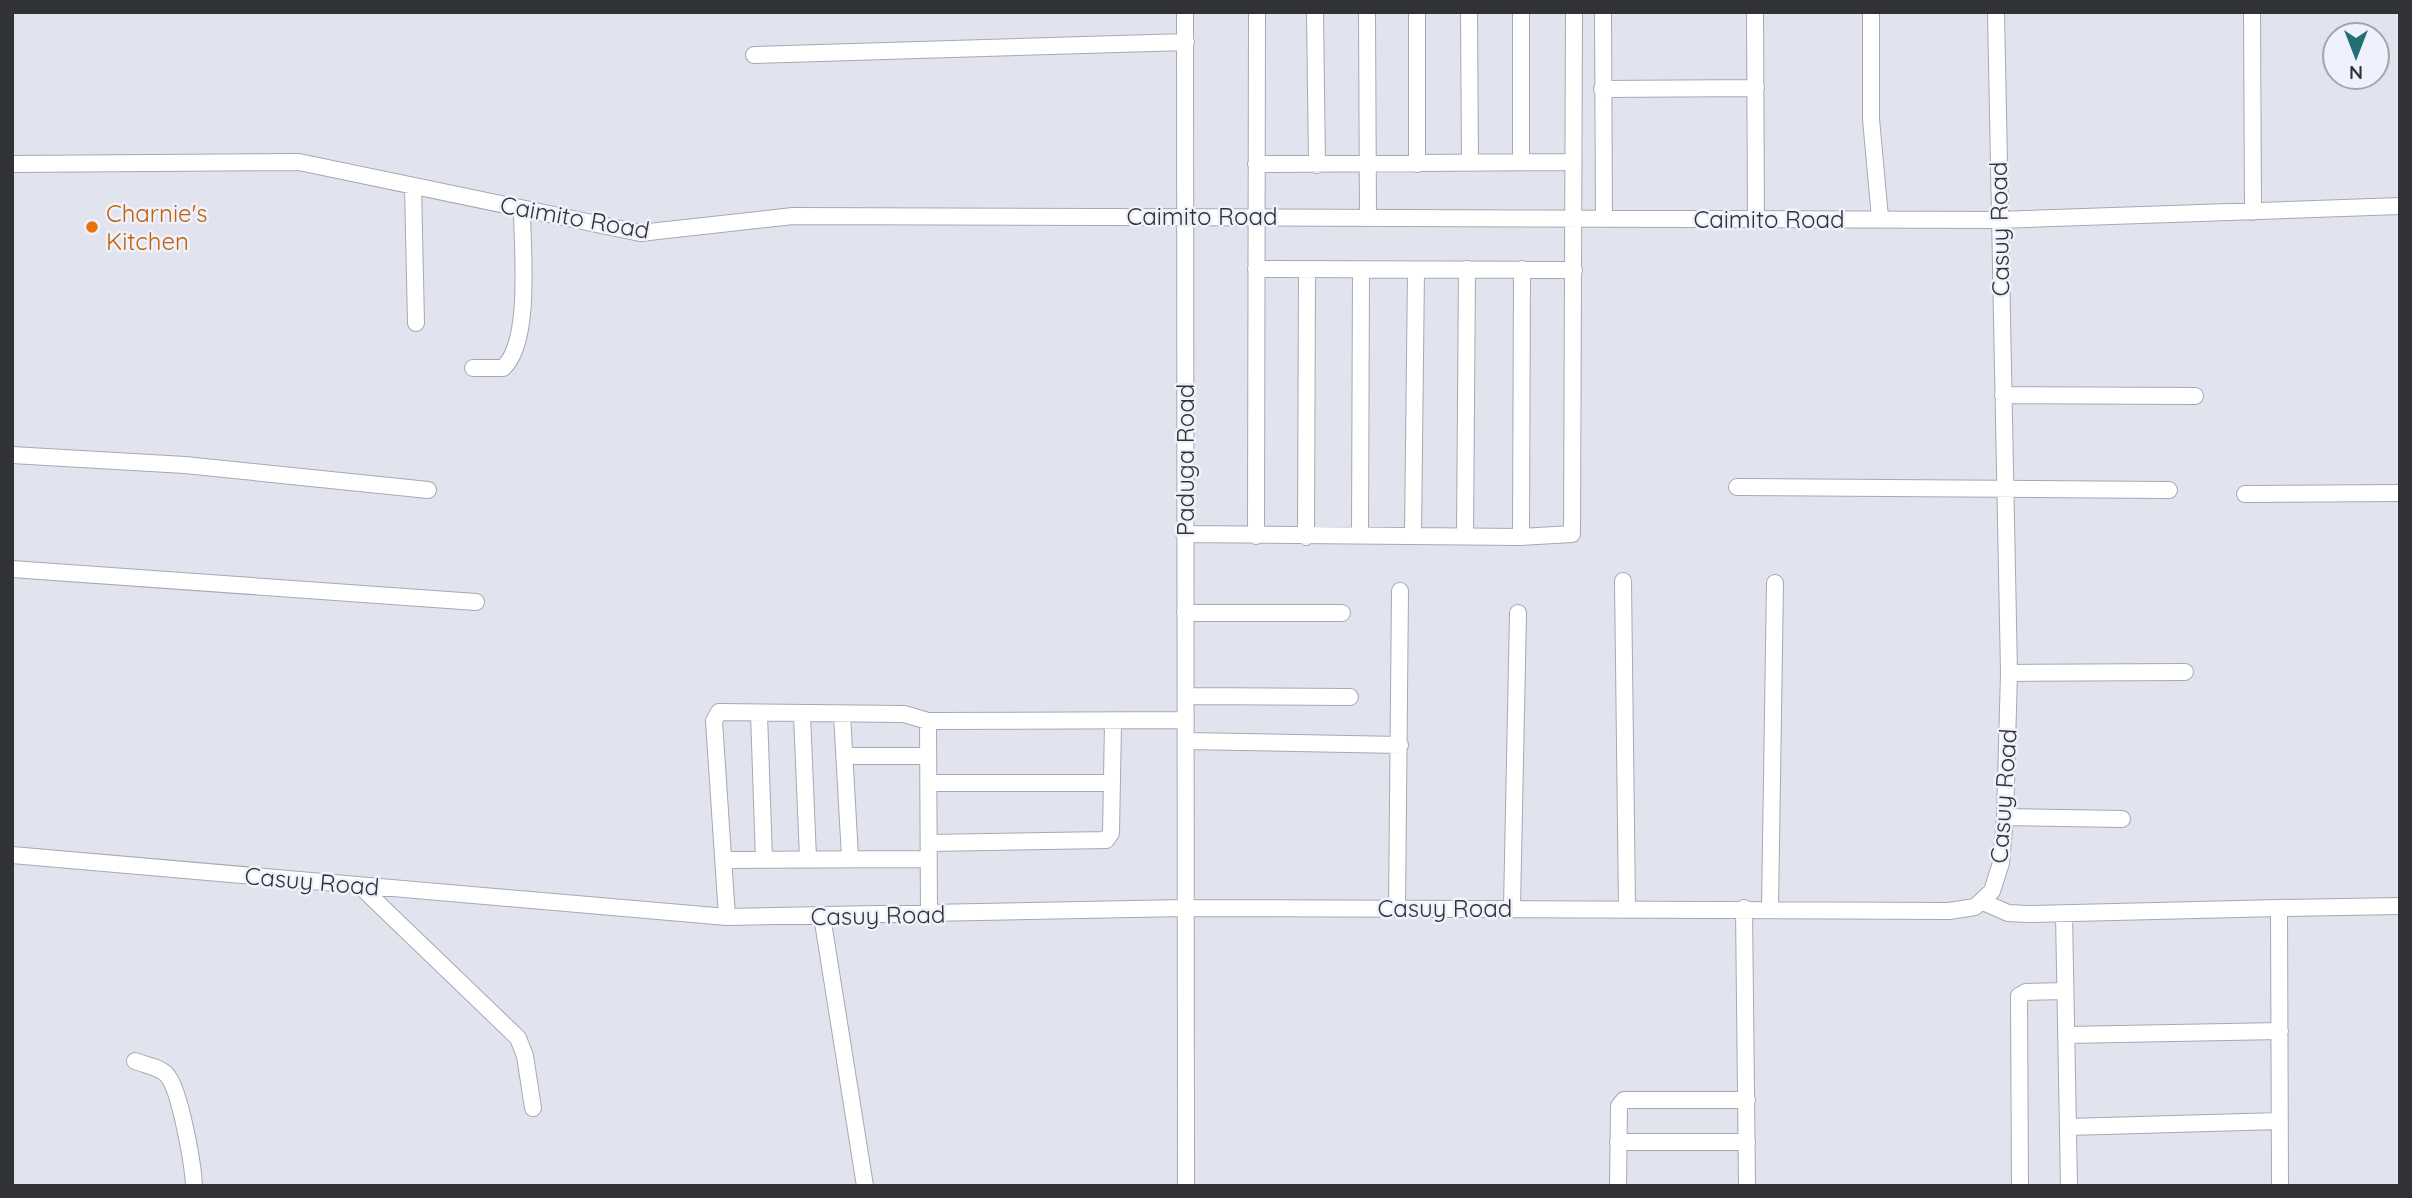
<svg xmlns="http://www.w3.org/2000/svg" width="2412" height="1198" font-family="Quicksand,sans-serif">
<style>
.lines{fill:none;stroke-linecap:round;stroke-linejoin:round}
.minor-casing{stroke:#a6a9b2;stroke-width:18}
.minor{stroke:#fff;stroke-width:16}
.food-dot{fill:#e8710a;stroke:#eff2fc;stroke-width:2.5}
.labels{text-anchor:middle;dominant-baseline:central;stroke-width:5;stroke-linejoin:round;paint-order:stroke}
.food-label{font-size:24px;fill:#c56008;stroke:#eff2fc;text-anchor:start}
.street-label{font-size:24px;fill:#313236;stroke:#eff2fc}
</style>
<rect width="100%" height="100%" fill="#e1e4ef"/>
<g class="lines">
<g class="minor-casing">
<path id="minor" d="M1185 12 1186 1186
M1315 12 1317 165
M1367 12 1368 217
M1417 12V164
M1469 12 1470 163
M1521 12V162
M1603 12 1604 218
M1755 12 1756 220
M1871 12V119L1880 218
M2252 12 2253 212
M754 55 1186 42
M1602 89 1756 88
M12 164 299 162 640 233 793 216 1999 220 2400 206
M1256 164 1573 162
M413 186 416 323
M1256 269 1574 270
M473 368H503C532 342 522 248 522 209
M2003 395 2195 396
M12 455 185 465 428 490
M1737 487 2169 490
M2245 494 2400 493
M1184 534 1521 537 1572 534 1574 12
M1256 536 1257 12
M1360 536 1361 270
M1413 536 1416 270
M1465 536 1467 269
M1306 537 1307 270
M1521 537 1522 269
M12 569 476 602
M1623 581 1627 908
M1185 613H1342
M2009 673 2185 672
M1186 696 1350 697
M759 714 764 859
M842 714 850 857
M802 715 808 858
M928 721 929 915
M1186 741 1400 745
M845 756H928
M929 783H1112
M2005 817 2122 819
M929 843 1106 840 1111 833 1113 723
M12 855 727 917 1185 908 1949 911 1975 907 1992 891 2001 863 2005 817 2009 673 1996 12
M726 860 929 859
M359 885 518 1038 525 1056 533 1108
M1983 902 2008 913 2027 914 2279 908 2280 1186
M1512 908 1518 613
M1744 908 1747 1186
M1770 908 1775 583
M2279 908 2400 906
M1397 909 1400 591
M2064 914 2069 1186
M822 916 865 1186
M727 917 714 721 719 712 904 714 928 721 1186 720
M2066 1035 2280 1031
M135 1061C145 1065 159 1067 166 1074 180 1087 193 1165 194 1186
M2068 1127 2280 1121
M1618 1142H1747
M1618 1186 1619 1106 1624 1100H1747
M2020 1186 2019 996 2026 992 2065 991"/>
</g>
<use href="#minor" class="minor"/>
</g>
<circle class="food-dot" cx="92" cy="227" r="7"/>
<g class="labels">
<g class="food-label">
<text x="106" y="213">Charnie's<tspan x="106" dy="28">Kitchen</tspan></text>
</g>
<g class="street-label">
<text x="1202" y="216">Caimito Road</text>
<text transform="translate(575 217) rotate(10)">Caimito Road</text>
<text x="1769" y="219">Caimito Road</text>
<text transform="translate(1999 229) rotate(-91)">Casuy Road</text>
<text transform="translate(1185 460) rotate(-90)">Paduga Road</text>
<text transform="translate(2003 796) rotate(-86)">Casuy Road</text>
<text transform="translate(312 881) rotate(5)">Casuy Road</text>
<text x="1445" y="908">Casuy Road</text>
<text transform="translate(878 915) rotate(-1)">Casuy Road</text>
</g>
</g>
<rect width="2412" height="1198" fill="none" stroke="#313236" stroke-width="28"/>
<g transform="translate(2356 56) rotate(180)"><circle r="33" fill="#eff2fc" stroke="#a3a5ad" stroke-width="2"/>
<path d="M0-5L12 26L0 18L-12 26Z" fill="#246f74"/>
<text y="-10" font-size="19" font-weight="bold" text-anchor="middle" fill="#313236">N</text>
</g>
</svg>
